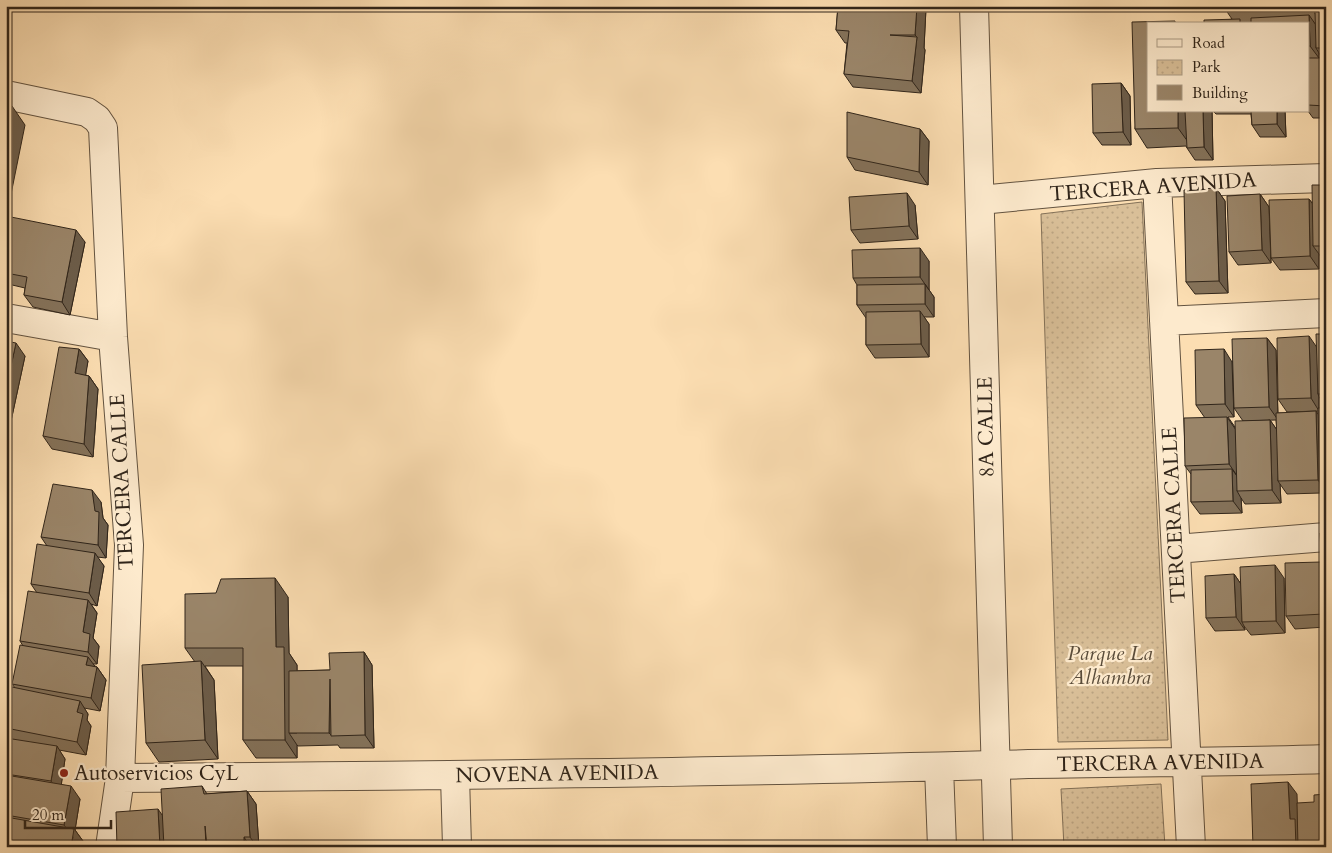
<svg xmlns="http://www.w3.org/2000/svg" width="1332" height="853" font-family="Cardo,serif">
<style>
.park{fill:url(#park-dots);stroke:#847259}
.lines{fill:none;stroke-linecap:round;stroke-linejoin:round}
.minor-casing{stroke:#635340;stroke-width:30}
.tertiary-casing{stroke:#635340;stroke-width:30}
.minor{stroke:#fdeacd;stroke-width:28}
.tertiary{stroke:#fdeacd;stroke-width:28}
.wall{fill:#84725a;stroke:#30251a;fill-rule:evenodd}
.shaded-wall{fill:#6c5d4a;stroke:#30251a}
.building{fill:#9a8569;stroke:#30251a}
.poi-dot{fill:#8f2418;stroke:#fdeacd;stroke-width:2}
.labels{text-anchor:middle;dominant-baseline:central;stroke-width:4.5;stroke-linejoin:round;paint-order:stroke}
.street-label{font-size:21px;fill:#30251a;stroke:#fdeacd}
.park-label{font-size:21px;font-style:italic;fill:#5a4c3a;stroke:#fdeacd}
.poi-label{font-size:21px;fill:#30251a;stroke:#fdeacd;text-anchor:start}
</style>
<defs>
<pattern id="park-dots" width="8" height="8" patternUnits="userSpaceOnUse" patternTransform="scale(1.25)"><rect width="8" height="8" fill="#d9bf98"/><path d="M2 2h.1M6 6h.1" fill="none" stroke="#bba482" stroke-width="1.8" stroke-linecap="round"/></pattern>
</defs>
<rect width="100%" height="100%" fill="#fcdeb2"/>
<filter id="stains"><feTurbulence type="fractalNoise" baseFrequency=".004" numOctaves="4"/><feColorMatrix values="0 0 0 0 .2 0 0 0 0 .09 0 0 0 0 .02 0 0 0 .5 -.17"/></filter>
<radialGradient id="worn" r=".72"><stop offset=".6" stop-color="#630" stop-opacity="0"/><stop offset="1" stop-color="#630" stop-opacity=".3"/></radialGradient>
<path class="park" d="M1142 202 1168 740 1058 742 1041 214Z
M1161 784 1165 847H1064L1061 789Z"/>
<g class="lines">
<g class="minor-casing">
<path id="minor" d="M6 95 87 112 97 119 103 128 113 337 129 545 120 778 110 847
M1157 183 1191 847
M980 200 1157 183 1326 178
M6 318 113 337
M1164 321 1326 313
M1176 549 1326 537
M939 767 942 847
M455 776 457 847
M120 778C411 776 702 773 993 765 1104 762 1215 763 1326 759"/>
</g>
<g class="tertiary-casing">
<path id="tertiary" d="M974 6 998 847"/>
</g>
<use href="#minor" class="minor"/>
<use href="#tertiary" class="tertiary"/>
</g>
<path class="wall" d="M838 6H925L926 8 924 48 925 50 921 93 853 87 844 74 847 43H845L836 30Z
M1223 6H1320V12H1326V118H1313L1308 111V24H1204L1232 19ZM1319 53 1322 58H1319Z
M1148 24 1212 111 1213 160H1195L1187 148 1186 146 1147 148 1135 129Z
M1121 83 1130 96 1131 145H1102L1093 133Z
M1213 111H1285L1286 137H1260L1252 125 1251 114H1216Z
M920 129 929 141 928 185 855 170 847 157Z
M1326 185V259H1322L1319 254V269L1280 270 1271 258 1309 199 1312 203Z
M1216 188 1225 201 1228 293 1195 294 1186 282Z
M1260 194 1269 207 1271 263 1238 265 1229 252Z
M915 205 918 239 860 243 851 230Z
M6 216 85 242 70 315 33 307 24 295 25 288 8 284 6 291Z
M929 261V290L934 297V317H924L929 324V357L875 358 866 345V318L857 305V285L853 278Z
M1326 334V406L1319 397V408H1326V499L1321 493 1287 494 1280 484 1281 503 1245 504 1241 498 1242 513 1200 514 1191 502V474L1185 466 1205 418 1196 405 1232 362 1267 338 1276 350 1278 413 1318 414V411L1287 412 1278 399ZM1233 388 1234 408 1243 421 1276 420 1277 430 1270 420 1235 427 1228 417H1234Z
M6 341 25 356 11 421H6Z
M79 349 88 361 85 375 89 376 98 389 93 457 52 449 43 436Z
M101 502 103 518 108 525 106 558 97 557 104 566 97 606 91 604 97 613 93 638 99 646 97 664H93L95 666 97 667 106 680 100 711 84 708 88 714 87 720 91 726 86 755 59 750 65 759 61 785 80 799 75 830 83 841 6 847V738H7L6 737V691L15 688 12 684 23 646 20 641 37 593 31 584 47 546 41 537Z
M1326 533V627L1295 629 1286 616 1321 562Z
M1234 574 1241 584 1284 578 1285 633 1251 635 1244 626 1245 630 1215 631 1206 618Z
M288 597 289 653 297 665V671L330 670 364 652 372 665 374 748H340L338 745 298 746 297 745V758H256L243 740V666H205L214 680 218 759 159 762 146 743 195 662 185 648Z
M202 786 207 794 247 791 256 804 259 847H117Z"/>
<path class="shaded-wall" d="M917 6H925L926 8 924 48 925 50 921 93 912 81 917 37 915 35Z
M1310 6H1320L1321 22Z
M1309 15 1318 28 1316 48 1319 53V58L1310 46Z
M1121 83 1130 96 1131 145 1123 132Z
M12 106 25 125 7 214 6 213V136Z
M1178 111H1190L1191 146 1178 128Z
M1203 111H1212L1213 160 1204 147Z
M1277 111H1285L1286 137 1277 124Z
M920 129 929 141 928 185 919 172Z
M1216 188 1225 201 1228 293 1219 281Z
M907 193 915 205 918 239 909 226Z
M1260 194 1269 207 1271 263 1262 250Z
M1309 199 1318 211 1313 246 1319 254V269L1310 256Z
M76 230 85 242 70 315 62 302Z
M920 248 929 261V290L920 277Z
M925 284 934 297V317L925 304Z
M920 311 929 324V357L921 344Z
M1309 336 1318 349V394L1319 397V411L1311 398Z
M1267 338 1276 350 1278 420 1269 407Z
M16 343 25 356 11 421 6 415V389Z
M79 349 88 361 84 386 75 373Z
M1224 349 1232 362 1234 417 1225 404Z
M89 376 98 389 93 457 84 444Z
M1316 411 1325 424 1326 491 1318 480Z
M1227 417 1236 430 1238 477 1229 464Z
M1270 420 1279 433 1278 481 1280 484 1281 503 1272 490Z
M1232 469 1241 482 1237 491 1241 498 1242 513 1233 501Z
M92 490 101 502 103 518 108 525 106 558 98 545Z
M95 553 104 566 97 606 89 593Z
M1275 565 1284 578 1285 633 1276 621Z
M1234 574 1243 587 1242 622 1244 626 1245 630 1236 617Z
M275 578 288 597 289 653 297 665V733H289L297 745V758L285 740 276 647Z
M88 600 97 613 93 638 99 646 97 664 88 652 83 632Z
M364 652 372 665 374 748 365 735Z
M88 657 97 669V667L106 680 100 711 91 698 86 665Z
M201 661 214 680 218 759 205 740Z
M330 679 332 736 329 733Z
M80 701 88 714 87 720 91 726 86 755 77 742V712Z
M57 746 65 759 60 794 51 781Z
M1288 782 1297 794 1298 824 1304 847H1296L1290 819Z
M71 786 80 799 75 830 83 841 82 847H71L73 837 64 825Z
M247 791 256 804 259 847H257L250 837Z
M158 809 167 822 168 847H160Z
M244 837 250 847H244Z"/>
<path class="building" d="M838 6H917L915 35H890L917 37 912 81 844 74 849 31 836 30Z
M1315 12H1326V48H1316Z
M1309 15 1310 46H1308V24H1251V18Z
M1240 19V24H1204V20Z
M1175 21V24H1148V111H1178V128L1135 129 1132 22Z
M1308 58H1326V106L1308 105Z
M1121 83 1123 132 1093 133 1092 84Z
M6 105 12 106 6 136Z
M1185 111H1203L1204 147 1187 148Z
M1251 111H1277V124L1252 125Z
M847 112 920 129 919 172 847 157Z
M1312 185H1326V246H1313Z
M1216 188 1219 281 1186 282 1184 190Z
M907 193 909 226 851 230 849 197Z
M1260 194 1262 250 1229 252 1227 196Z
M1309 199 1310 256 1271 258 1269 200Z
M6 216 76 230 62 302 24 295 27 277 6 273Z
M920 248V277L853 278 852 250Z
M925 284V304L857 305V285Z
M920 311 921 344 866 345V312Z
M1316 334H1326V394H1318Z
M1309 336 1311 398 1278 399 1277 338Z
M1267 338 1269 407 1234 408 1232 339Z
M6 341 16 343 6 389Z
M59 347 79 349 75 373 89 376 84 444 43 436Z
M1224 349 1225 404 1196 405 1195 350Z
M1318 408H1326V491L1320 492Z
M1316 411 1318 480 1278 481 1276 413Z
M1227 417 1229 464 1185 466 1184 418Z
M1270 420 1272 490 1237 491 1235 421Z
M1232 469 1233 501 1191 502V470Z
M53 484 92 490 95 511 99 512 98 545 41 537Z
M1320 533H1326V625H1325Z
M37 544 95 553 89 593 31 584Z
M1321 562 1324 614 1286 616 1285 563Z
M1275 565 1276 621 1242 622 1240 567Z
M1234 574 1236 617 1206 618 1205 576Z
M275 578 276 647H284L285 740H243V648H185V594L216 593 221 579Z
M28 591 88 600 83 632 90 634 88 652 20 641Z
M20 645 88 657 86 665 97 667 91 698 12 684Z
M364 652 365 735 331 736 330 679 329 733H289V671L330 670 329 653Z
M201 661 205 740 146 743 142 665Z
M7 686 80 701 77 712 83 714 77 742 6 728V691Z
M6 738 57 746 51 781 6 774Z
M6 775 71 786 64 825 6 815Z
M1288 782 1290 819H1295L1296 847H1253L1251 784Z
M202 786 204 794 247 791 250 837H244V847H207L205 826 206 847H164L161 789Z
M1326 794V847H1298L1297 803 1314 802V795Z
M158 809 160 847H117L116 812Z
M6 817 74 829 71 847H6Z"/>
<circle class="poi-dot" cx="64" cy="773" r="5"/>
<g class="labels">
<g class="street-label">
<text transform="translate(1153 187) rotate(-4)">TERCERA AVENIDA</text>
<text transform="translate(986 427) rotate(-91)">8A CALLE</text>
<text transform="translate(122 482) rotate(-93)">TERCERA CALLE</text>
<text transform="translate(1174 515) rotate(-93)">TERCERA CALLE</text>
<text transform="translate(1160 763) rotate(-1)">TERCERA AVENIDA</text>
<text transform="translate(557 774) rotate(-1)">NOVENA AVENIDA</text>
</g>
<g class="park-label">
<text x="1110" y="653">Parque La<tspan x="1110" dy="24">Alhambra</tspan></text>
</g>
<g class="poi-label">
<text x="74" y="773">Autoservicios CyL</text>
</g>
</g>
<rect width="1332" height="853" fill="none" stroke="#fcdeb2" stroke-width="25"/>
<rect x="8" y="8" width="1317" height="838" fill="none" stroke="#30251a" stroke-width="2.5"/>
<rect x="12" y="12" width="1307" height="828" fill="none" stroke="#30251a"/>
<rect x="1147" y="22" width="162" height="90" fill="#fdeacd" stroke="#ab9b85"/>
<rect x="1157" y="39" width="25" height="8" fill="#fdeacd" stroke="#ab9b85"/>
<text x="1192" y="48" font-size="15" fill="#30251a">Road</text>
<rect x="1157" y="60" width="25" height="15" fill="url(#park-dots)" stroke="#ab9b85"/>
<text x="1192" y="72" font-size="15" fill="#30251a">Park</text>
<rect x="1157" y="85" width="25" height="15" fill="#9a8569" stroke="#ab9b85"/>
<text x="1192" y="98" font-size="15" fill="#30251a">Building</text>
<path d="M25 820v8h86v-8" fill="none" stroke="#30251a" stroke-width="2.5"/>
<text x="32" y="820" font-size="15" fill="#30251a" stroke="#fdeacd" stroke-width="4" paint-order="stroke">20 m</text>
<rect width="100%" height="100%" filter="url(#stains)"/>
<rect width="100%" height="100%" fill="url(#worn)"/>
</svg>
